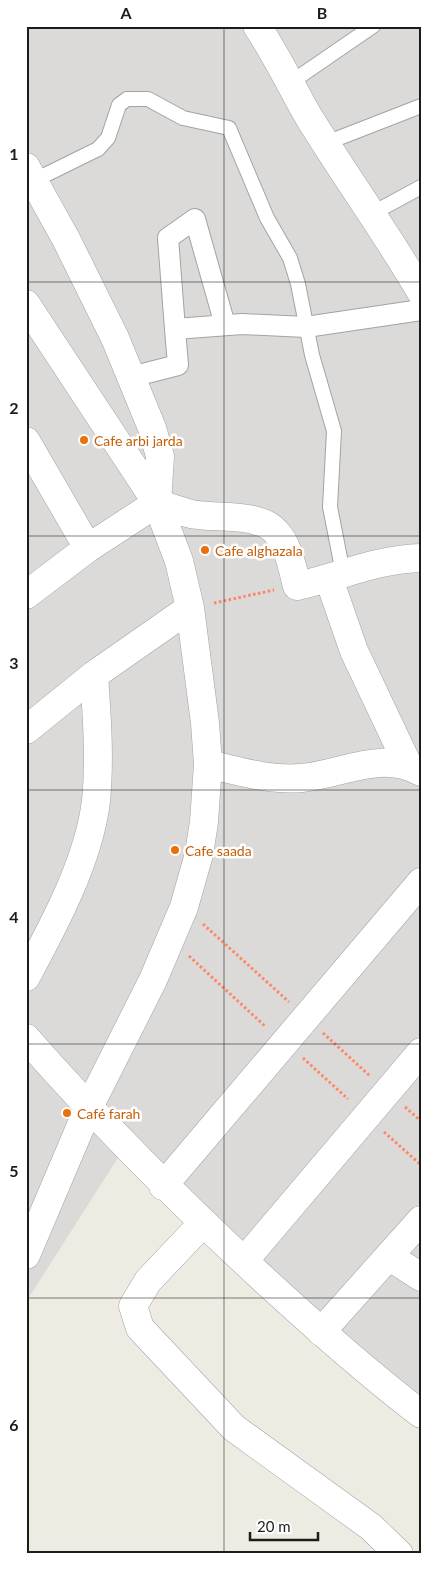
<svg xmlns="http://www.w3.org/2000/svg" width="447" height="1580" font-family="Lato,sans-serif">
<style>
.residential{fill:#dbdad9}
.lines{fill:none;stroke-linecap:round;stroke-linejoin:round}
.service-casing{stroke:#a3a3a3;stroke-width:16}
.pedestrian-casing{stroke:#a3a3a3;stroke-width:22}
.minor-casing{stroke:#a3a3a3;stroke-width:29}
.path{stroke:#fc8865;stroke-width:3;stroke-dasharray:2.5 2.5;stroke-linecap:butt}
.service{stroke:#fff;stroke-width:14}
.pedestrian{stroke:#fff;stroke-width:20}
.minor{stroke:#fff;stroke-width:28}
.grid{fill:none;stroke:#1c1c1c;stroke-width:1;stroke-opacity:0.55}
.food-dot{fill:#e8710a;stroke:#fff;stroke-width:2}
.labels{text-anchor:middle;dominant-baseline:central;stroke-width:5;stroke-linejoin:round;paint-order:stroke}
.food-label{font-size:14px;fill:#c56008;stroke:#fff;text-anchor:start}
.neatline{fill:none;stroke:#1c1c1c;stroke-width:2}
.grid-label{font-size:16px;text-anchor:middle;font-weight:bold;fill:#1c1c1c}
</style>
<rect width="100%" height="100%" fill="#eeece2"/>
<path class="residential" d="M26 26H421V1398L123 1150 26 1302Z"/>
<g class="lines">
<g class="service-casing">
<path id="service" d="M290 83 373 26
M326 143 421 106
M35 180 98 149 108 138 119 105 127 99H148L183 118 229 128 267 218 290 258 298 284 312 355 334 431 330 507 343 573
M373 213 421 187"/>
</g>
<g class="pedestrian-casing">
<path id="pedestrian" d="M175 329 168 238 195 219 225 325
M131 377 178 365 175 329 242 324 306 327 421 310"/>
</g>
<g class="minor-casing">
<path id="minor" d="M257 26C277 56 292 88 310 119 346 177 386 233 421 292
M26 167 66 239 115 338 152 428 160 456 157 503
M26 304 157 503 179 561 190 608 205 723 208 764 204 822 199 854 184 907 153 980 88 1109 26 1255
M26 441 88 548
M329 579 354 651 408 765
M26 595 88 548 157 503C168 507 179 511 191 514 215 519 259 512 276 532 289 546 292 567 297 586 339 577 377 559 421 558
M26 730 94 675 190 608
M208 764C238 771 271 781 302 778 343 774 381 750 421 772
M26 977C54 925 89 860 96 801 100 760 97 717 94 675
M26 1038C100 1122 178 1200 260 1276 312 1324 365 1371 421 1414
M163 1186 421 882
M203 1223 148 1281 133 1306 140 1328 234 1428 371 1527 399 1554
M390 1257 421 1277
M244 1261 421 1052
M321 1332 421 1220"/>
</g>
<path class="path" d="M214 603 274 590
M203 924 289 1002
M189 956 266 1027
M323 1033 370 1076
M303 1058 348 1099
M405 1107 421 1121
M384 1132 421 1165"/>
<use href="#service" class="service"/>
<use href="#pedestrian" class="pedestrian"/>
<use href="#minor" class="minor"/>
</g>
<path class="grid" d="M224 26V1554M26 282H421M26 536H421M26 790H421M26 1044H421M26 1298H421"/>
<g class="food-dot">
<circle cx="84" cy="440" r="5"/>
<circle cx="205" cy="550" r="5"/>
<circle cx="175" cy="850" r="5"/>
<circle cx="67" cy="1113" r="5"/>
</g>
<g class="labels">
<g class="food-label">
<text x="94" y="440">Cafe arbi jarda</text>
<text x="215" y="550">Cafe alghazala</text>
<text x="185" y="850">Cafe saada</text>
<text x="77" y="1113">Café farah</text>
</g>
</g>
<rect width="447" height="1580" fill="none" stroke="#ffffff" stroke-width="55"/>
<path d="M250 1532v8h68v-8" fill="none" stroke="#1c1c1c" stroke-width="2.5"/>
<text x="257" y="1532" font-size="15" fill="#1c1c1c" stroke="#ffffff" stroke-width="4" paint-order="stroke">20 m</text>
<rect x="28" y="28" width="392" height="1524" class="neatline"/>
<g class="grid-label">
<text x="126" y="19">A</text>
<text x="322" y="19">B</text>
<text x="14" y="160">1</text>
<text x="14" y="414">2</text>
<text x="14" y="669">3</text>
<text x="14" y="923">4</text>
<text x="14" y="1177">5</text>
<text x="14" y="1431">6</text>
</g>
</svg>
